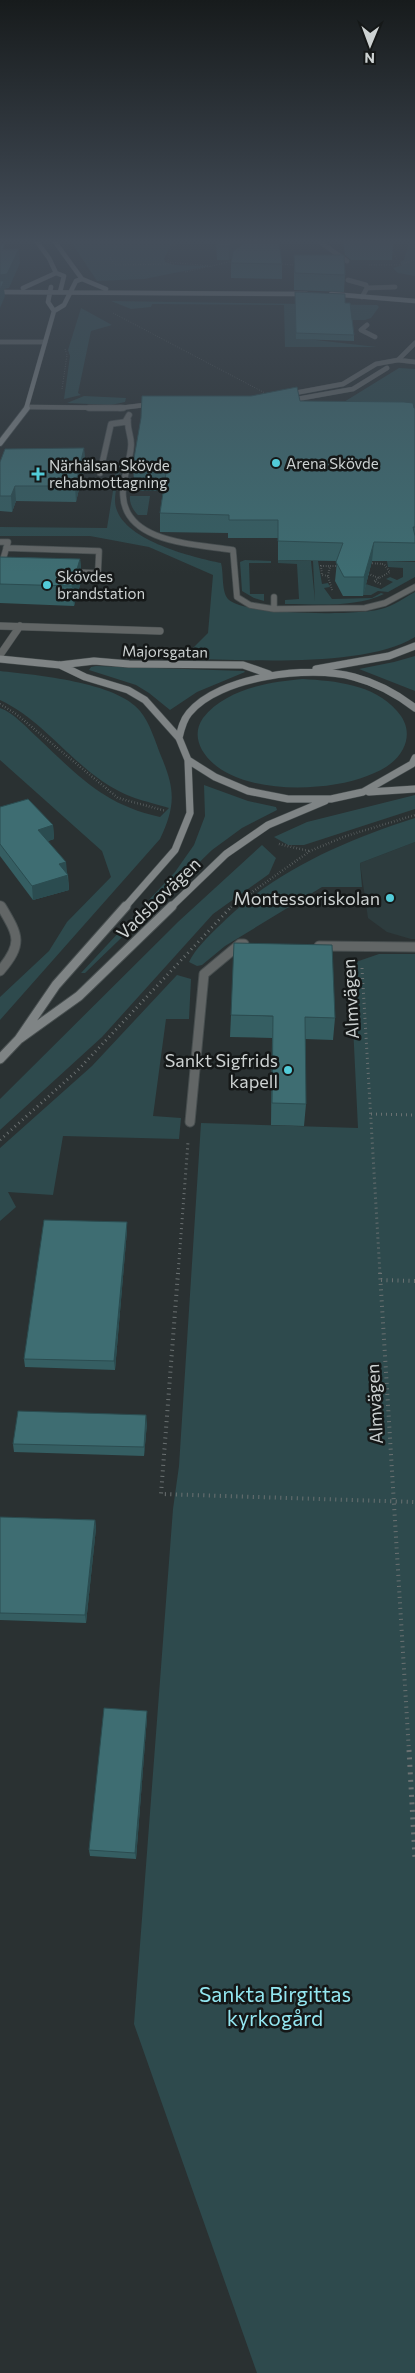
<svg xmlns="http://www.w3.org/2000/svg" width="415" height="2373" font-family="Commissioner,sans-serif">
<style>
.built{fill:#2d3c3e}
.green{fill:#2e4a4d}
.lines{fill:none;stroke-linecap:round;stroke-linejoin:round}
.lane-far3-casing{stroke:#474e4f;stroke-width:5}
.lane-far2-casing{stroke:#474e4f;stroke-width:7}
.lane-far1-casing{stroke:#474e4f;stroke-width:8}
.lane-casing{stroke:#474e4f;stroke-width:11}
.street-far3-casing{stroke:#474e4f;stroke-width:5}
.street-far2-casing{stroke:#474e4f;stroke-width:7}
.street-far1-casing{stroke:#474e4f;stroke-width:8}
.street-casing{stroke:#474e4f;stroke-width:11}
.secondary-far3-casing{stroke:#474e4f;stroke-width:5}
.secondary-far2-casing{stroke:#474e4f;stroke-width:7}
.secondary-far1-casing{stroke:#474e4f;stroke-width:8}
.secondary-casing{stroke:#474e4f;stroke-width:11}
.path-far5{stroke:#6b7172;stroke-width:1;stroke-dasharray:0.5 2;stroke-linecap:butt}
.path-far4{stroke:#6b7172;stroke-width:2;stroke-dasharray:0.5 2;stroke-linecap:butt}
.path-far3{stroke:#6b7172;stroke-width:2.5;stroke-dasharray:0.5 2.5;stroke-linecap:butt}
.path-far2{stroke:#6b7172;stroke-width:3;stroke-dasharray:1 4;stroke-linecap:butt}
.path-far1{stroke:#6b7172;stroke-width:4;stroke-dasharray:1 4.5;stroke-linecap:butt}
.path{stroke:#6b7172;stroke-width:5;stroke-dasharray:2 5.5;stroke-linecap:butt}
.lane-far3{stroke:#626666;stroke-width:4.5}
.lane-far2{stroke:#626666;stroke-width:5.5}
.lane-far1{stroke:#626666;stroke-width:7}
.lane{stroke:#626666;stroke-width:9}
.street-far3{stroke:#626666;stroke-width:4.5}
.street-far2{stroke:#626666;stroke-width:5.5}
.street-far1{stroke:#626666;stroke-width:7}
.street{stroke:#626666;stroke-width:9}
.secondary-far3{stroke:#7f8485;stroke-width:4.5}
.secondary-far2{stroke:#7f8485;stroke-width:5.5}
.secondary-far1{stroke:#7f8485;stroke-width:7}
.secondary{stroke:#7f8485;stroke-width:9}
.wall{fill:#355e62}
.shaded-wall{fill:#2b4c50}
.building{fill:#3e6d72;stroke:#2b4c50}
.poi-dot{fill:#52cbd8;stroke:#151818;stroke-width:2}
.labels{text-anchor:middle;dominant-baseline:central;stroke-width:5;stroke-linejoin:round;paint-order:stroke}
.far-poi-label{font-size:15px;fill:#cdd2d2;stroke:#151818;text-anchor:start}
.far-street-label{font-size:15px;fill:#cdd2d2;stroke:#151818}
.street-label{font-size:18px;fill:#cdd2d2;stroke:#151818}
.poi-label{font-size:18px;fill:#cdd2d2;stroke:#151818;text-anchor:end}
.near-park-label{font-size:21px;fill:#94e7f1;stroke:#151818}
</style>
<rect width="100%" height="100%" fill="#2a3132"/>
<path class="built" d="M415 842V939H411L387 932 368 918 360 863Z"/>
<path class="green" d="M71 242H173L164 259 165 262 174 265 210 266 144 279 97 281Z
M409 242H415V276L398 273 393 268 402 265 400 262 404 260Z
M111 301 377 305 379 307 371 318 365 320H351L307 339 377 347H285L284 305 152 304 151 307 131 309Z
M81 308 112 325 91 331 78 393 81 395 64 399 70 356 68 350Z
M399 368 415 369V420L326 413Z
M84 396 126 398 125 402 111 405 67 403Z
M117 466H120C119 477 115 490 115 501 116 539 192 557 221 563 224 574 221 593 229 600 246 615 357 616 381 609 393 606 404 598 415 592V637C363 669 244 659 182 659L208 633 213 575 149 547 90 536H0V527L107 528Z
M130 496H150L147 515H138C133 510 129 503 130 496Z
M245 560 271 561V563H249L250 594H264V601L254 598 242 591 240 562Z
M278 560 311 561 315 601 313 561H318L322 584 328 583 330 587 324 588 332 599 372 598 381 593 384 594C355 608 316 604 285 604V600L299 599 297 564 278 563Z
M387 561 415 562V577L388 592 378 591 371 595H363L365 586 360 582 381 589 393 582 386 579 390 577 397 580 403 577V568L388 567Z
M415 656V691L359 669 394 662Z
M96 666 244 671 245 672 197 692 170 710 149 693 136 685 89 670 91 667Z
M0 671C36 675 117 682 140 711 150 723 155 741 161 756 175 789 176 805 160 839L0 1020V997L49 951 67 922 111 877 102 851 0 760V708C14 713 28 729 39 739 79 777 105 805 160 817L169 808C142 800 127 798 102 781 67 757 39 718 0 700Z
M303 679C335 681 374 684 397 711 407 722 410 735 403 749 396 763 381 771 367 776 324 793 229 796 202 750 196 739 196 728 203 718 226 689 268 682 303 679Z
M204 785 248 801 276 807 277 810 242 828 212 850 85 973H81L175 872 194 845 205 816Z
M415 795V809L304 845H288L274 837 307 822Z
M415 818V842L360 863 362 887H322L225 946 202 965 197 966 189 962C195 949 208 937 218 927 272 872 343 841 415 818Z
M262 845 276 858 269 874 213 914 102 1037 0 1130V1099L179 921Z
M379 954H415V2373H257L134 2024 173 1509 179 1466 201 1123 358 1128 350 964Z
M177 975 191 979 189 1019H166L153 1116 181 1118 179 1139 63 1136 53 1195 8 1192 16 1207 0 1221V1148L92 1066Z"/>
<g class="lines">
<g class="lane-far3-casing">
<path id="lane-far3" d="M348 280 366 285 367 288 362 297
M367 288 395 287
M367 325 361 330 375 337
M0 342H45
M284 395 343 384 376 364 398 360
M120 408 153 404"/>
</g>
<g class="lane-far2-casing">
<path id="lane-far2" d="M120 408H123
M128 420C127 430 132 437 131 446 130 463 122 479 123 495 125 544 198 544 233 550L237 597 250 605 274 609 365 608 385 603 415 587
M100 473 111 424 125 422 129 415
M0 542H8L0 570
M6 548 99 551 98 573 69 572
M274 597V609"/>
</g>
<g class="lane-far1-casing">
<path id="lane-far1" d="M0 626 160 631
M0 655 20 626"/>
</g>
<g class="lane-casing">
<path id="lane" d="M319 946 415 947
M190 1122 204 974 240 944H244"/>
</g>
<g class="street-far3-casing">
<path id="street-far3" d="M320 242 347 261
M415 343 398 360 415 362
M286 401 353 389 387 368
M27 407 120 408"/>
</g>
<g class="street-far2-casing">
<path id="street-far2" d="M89 408H120"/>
</g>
<g class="street-far1-casing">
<path id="street-far1" d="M0 905 1 907"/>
</g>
<g class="street-casing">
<path id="street" d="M0 971C24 943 18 935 1 906"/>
</g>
<g class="secondary-far3-casing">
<path id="secondary-far3" d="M37 242 49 258 56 273
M55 242 82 279
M82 279 106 289
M51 287 48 302 54 311
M23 288 56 273 64 276 60 292
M0 292 307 294
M331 294 415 301
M26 409 54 311 64 305 76 281 82 279"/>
</g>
<g class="secondary-far2-casing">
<path id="secondary-far2" d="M0 443 27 408"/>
</g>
<g class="secondary-far1-casing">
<path id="secondary-far1" d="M0 659 60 665 94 661 129 664 243 665 269 674
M60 665 85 677 128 690 145 700 179 738 188 760 215 777 248 791 288 799H331L363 792 412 764 415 758
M316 669 389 656 415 646
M179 738C181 729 183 720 189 713 219 676 310 665 354 677 377 683 397 694 415 708
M369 792 415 789
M125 907 175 850 190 813 188 760
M171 907 226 854 268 825 325 801"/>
</g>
<g class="secondary-casing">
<path id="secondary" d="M19 1039 79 996 172 906
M0 1059 19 1039 56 985 126 906"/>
</g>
<path class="path-far5" d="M119 242 110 258 115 265 175 264
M161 242 175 244
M177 242 170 250 168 262 211 266
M201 242 220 243
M388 250 393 252 397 260
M280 264 296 265
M369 265H399L415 260
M185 272 233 261
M113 313 265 393
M62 389 67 355 65 349"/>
<path class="path-far4" d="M366 573 379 578 390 572 384 564 369 563
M328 576 322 575 321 566H330
M379 578 374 581 381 584
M332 590 328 576 330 566H338"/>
<path class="path-far3" d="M0 704 16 714 118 798 166 811
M279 844 309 851
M231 907 310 851 346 836 415 815"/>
<path class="path-far2" d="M362 968 380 1274
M371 1114 415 1115
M0 1140 78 1070 232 906
M178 1274 188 1142"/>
<path class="path-far1" d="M178 1273 161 1494 415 1502
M380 1273 409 1752
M381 1280 415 1281"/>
<path class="path" d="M409 1750 415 1858"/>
<use href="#lane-far3" class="lane-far3"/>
<use href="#lane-far2" class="lane-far2"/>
<use href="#lane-far1" class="lane-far1"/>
<use href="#lane" class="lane"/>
<use href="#street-far3" class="street-far3"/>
<use href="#street-far2" class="street-far2"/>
<use href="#street-far1" class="street-far1"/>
<use href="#street" class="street"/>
<use href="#secondary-far3" class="secondary-far3"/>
<use href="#secondary-far2" class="secondary-far2"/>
<use href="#secondary-far1" class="secondary-far1"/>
<use href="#secondary" class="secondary"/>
</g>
<path class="wall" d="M216 242H279L282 264V279L231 278V263L232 257 229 260H217Z
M343 242H392L393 244 392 260H351L345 255Z
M294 255 345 275 344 292 294 290Z
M295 292 345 303 354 335V341L296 339Z
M300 401 415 408V561H372L363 596H343L335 581 337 561 278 560V538H228V533L160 532V513L163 491H140V482H134L133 464Z
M84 448 85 463 76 502 16 501 12 512 0 511V462Z
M0 557 80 559 82 578 74 606 0 603Z
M0 807 53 825 54 839 48 841 68 875 69 890 33 900 0 856Z
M231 1015 335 1018 333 1040 305 1039 306 1104 304 1126 271 1125 272 1038 230 1037Z
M127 1230 115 1370 25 1367 24 1359Z
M147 1423 144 1456 14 1452 13 1444Z
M0 1517 95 1520 96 1528 86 1623 0 1620Z
M147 1717 136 1859 90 1856 89 1850Z"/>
<path class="shaded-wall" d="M234 242H260L243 247 229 260V246Z
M19 249 20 263 9 288 4 289 5 296 0 308V275Z
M84 448 85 463 76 502 75 486Z
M15 486 16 501 12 512 11 496Z
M374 542 372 561 363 596 364 577Z
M80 559 82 578 74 606 72 586Z
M53 825 54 839 39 844 38 830Z
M66 862 69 890 33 900 32 886 59 864Z
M127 1222V1230L115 1370 114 1361Z
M146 1415 147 1423 144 1456V1447Z
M95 1520 96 1528 86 1623 85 1615Z
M147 1711V1717L136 1859 135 1853Z"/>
<path class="building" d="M217 242H234L229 246H217Z
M246 242H279L282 264 231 263 233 251Z
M349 242H392L393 244H352Z
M0 244H5L3 249H19L7 274 0 275Z
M294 255H344L345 275 295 273Z
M0 281H4L0 290Z
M295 292 345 294V303H350L354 335 296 333Z
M297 387 300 401 404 402 413 403 414 408H415V527H413L415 536V543L374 542 364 577H344L336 562 343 543 278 541V520H229V515L160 513 166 473H140L141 464H133L141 418 142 396H251Z
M84 448 75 486H15L11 496H0V462L5 449Z
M0 557 80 559 72 586 0 584Z
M28 799 53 825 38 830 66 862 59 864 68 875 32 886 0 844V807Z
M234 943 332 945 335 1018 305 1017 306 1104 272 1103 273 1016 231 1015Z
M44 1220 127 1222 114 1361 24 1359Z
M18 1411 146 1415 144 1447 13 1444Z
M0 1517 95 1520 85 1615 0 1613Z
M104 1708 147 1711 135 1853 89 1850Z"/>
<linearGradient id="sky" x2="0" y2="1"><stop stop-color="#171b1c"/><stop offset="0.42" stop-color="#444e5a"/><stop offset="1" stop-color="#444e5a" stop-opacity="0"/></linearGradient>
<rect width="415" height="574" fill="url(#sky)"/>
<g class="poi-dot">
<circle cx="276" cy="463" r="5"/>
<path d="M35.5 466.5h5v5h5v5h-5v5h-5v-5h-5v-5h5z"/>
<circle cx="47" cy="585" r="5"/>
<circle cx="390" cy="898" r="5"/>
<circle cx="288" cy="1070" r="5"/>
</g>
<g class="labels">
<g class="far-poi-label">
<text x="286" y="463">Arena Skövde</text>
<text x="49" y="465">Närhälsan Skövde<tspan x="49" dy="17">rehabmottagning</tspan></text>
<text x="57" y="576">Skövdes<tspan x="57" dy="17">brandstation</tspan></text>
</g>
<g class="far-street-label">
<text transform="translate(165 651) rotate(1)">Majorsgatan</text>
</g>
<g class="street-label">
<text transform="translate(158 898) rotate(-44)">Vadsbovägen</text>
<text transform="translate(350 999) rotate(-93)">Almvägen</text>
<text transform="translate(374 1404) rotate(-93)">Almvägen</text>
</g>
<g class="poi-label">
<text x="380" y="898">Montessoriskolan</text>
<text x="278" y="1060">Sankt Sigfrids<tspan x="278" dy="21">kapell</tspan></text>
</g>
<g class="near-park-label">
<text x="275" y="1993">Sankta Birgittas<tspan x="275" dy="24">kyrkogård</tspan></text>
</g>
</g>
<g transform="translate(370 45) rotate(181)" stroke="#151818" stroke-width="4" paint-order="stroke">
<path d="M0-4L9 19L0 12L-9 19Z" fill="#cdd2d2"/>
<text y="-8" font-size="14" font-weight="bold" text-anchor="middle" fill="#cdd2d2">N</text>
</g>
</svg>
